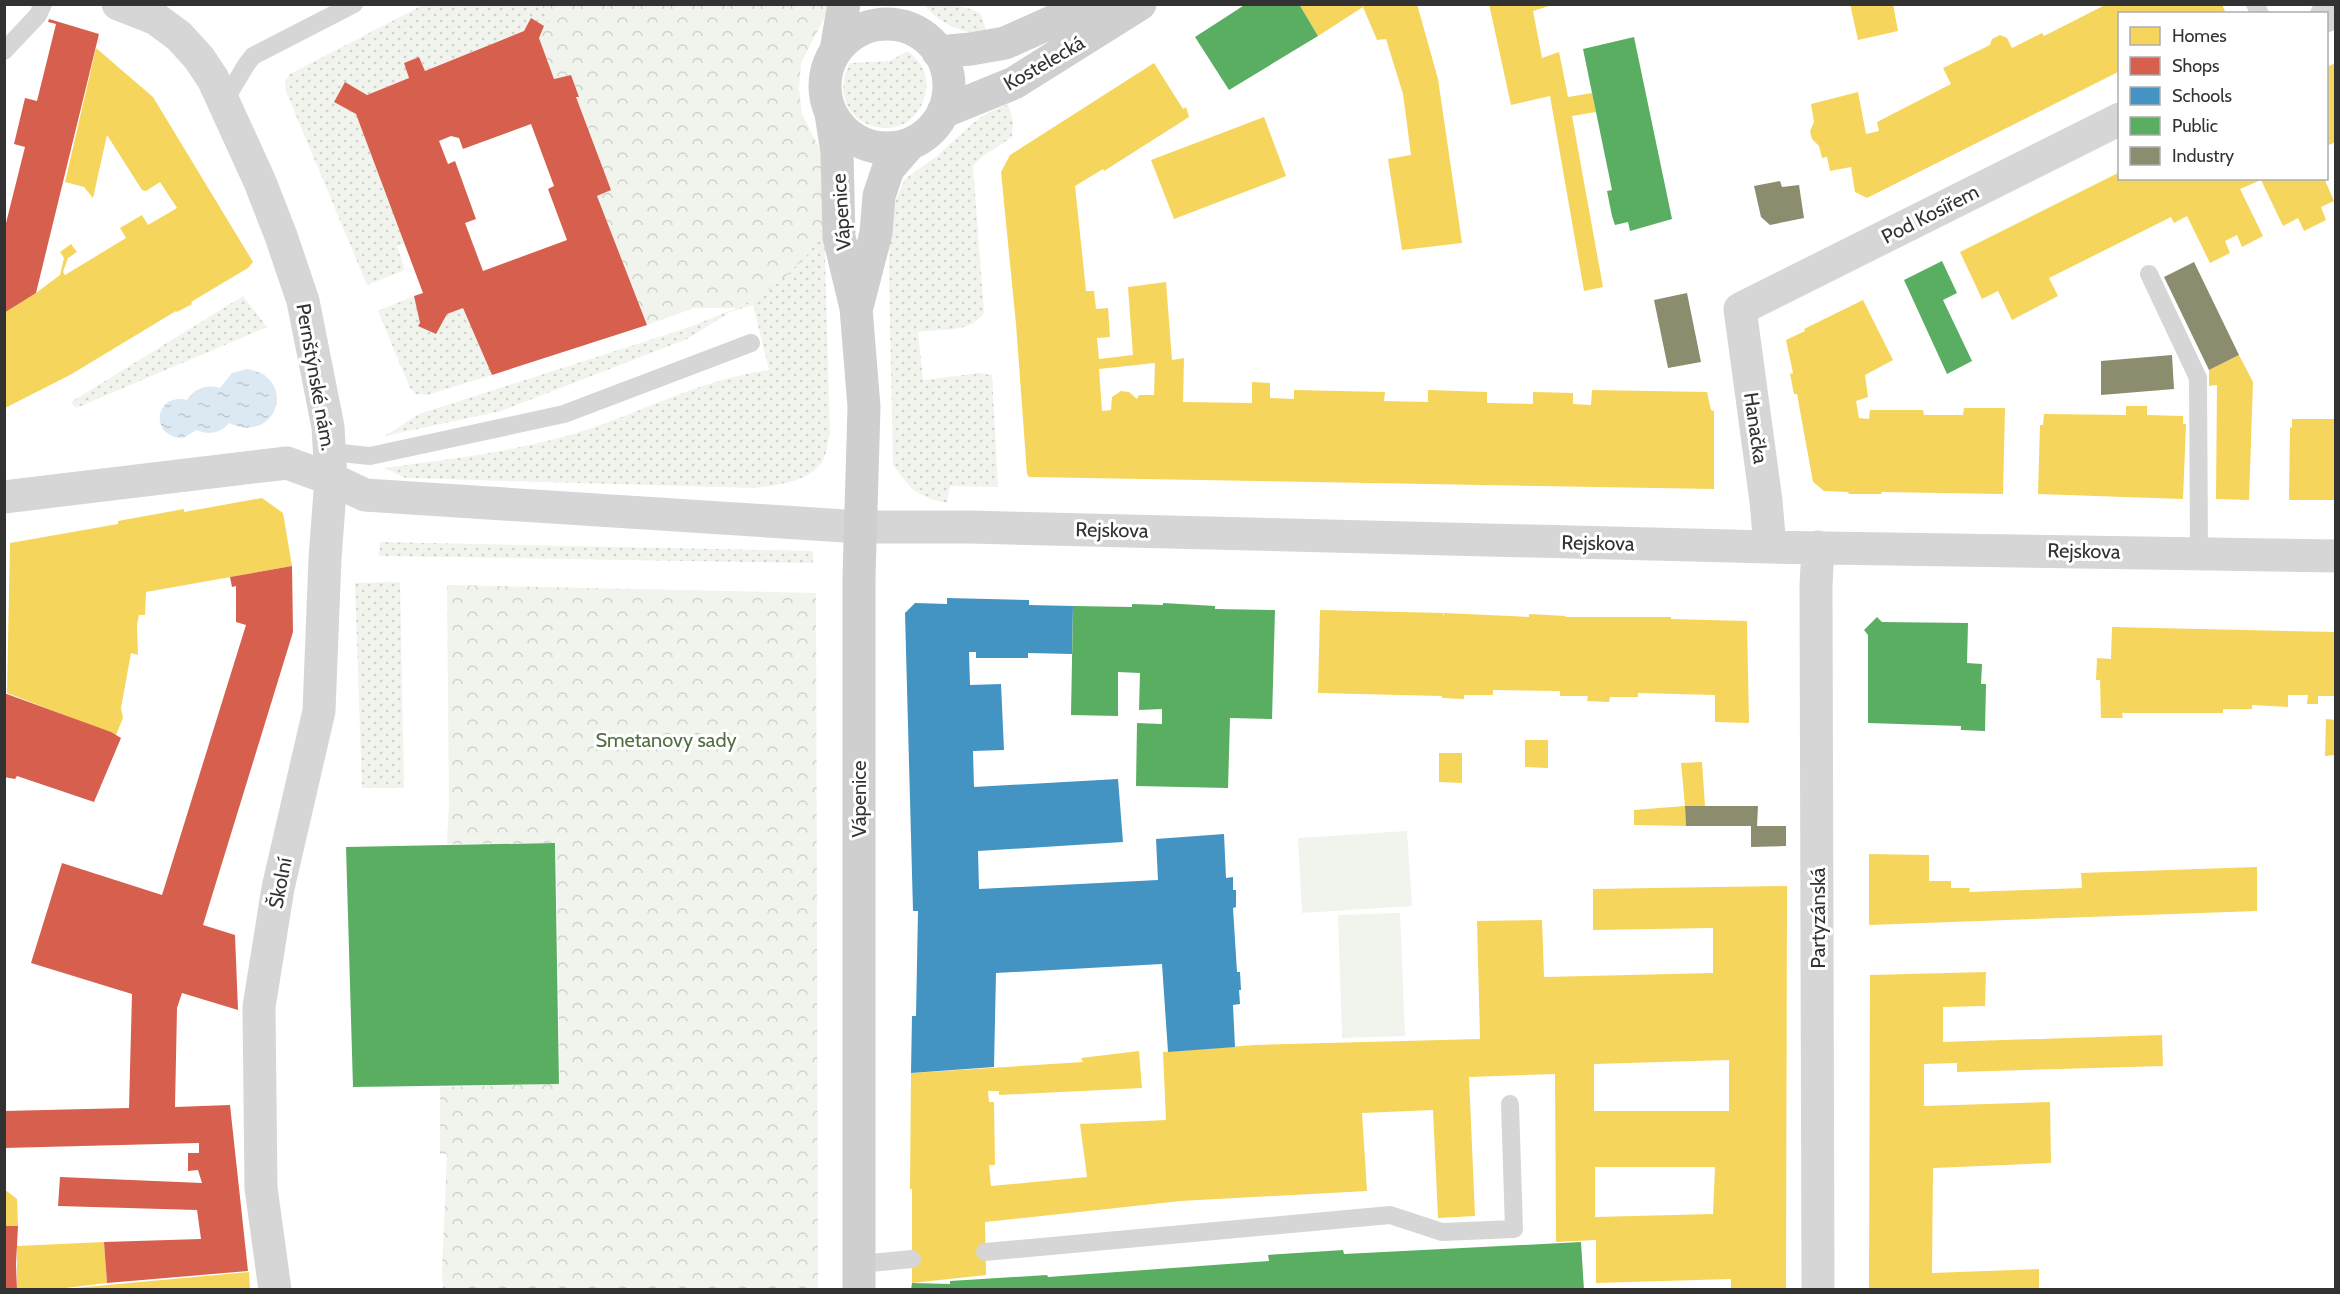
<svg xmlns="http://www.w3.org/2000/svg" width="2340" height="1294" font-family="Cabin,sans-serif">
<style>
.grass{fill:url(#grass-dots)}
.park{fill:url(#park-crowns)}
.pitch{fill:#f0f4ed}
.water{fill:url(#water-ripples)}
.homes{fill:#f6d55c;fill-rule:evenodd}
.shops{fill:#d6604d;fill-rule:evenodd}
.schools{fill:#4393c3}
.public{fill:#5aae61}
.industry{fill:#8c8c6e}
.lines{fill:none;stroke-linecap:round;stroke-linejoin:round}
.lane{stroke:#d6d6d6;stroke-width:18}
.street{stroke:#d6d6d6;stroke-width:33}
.secondary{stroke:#cfcfcf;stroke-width:33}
.labels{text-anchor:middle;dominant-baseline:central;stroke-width:6;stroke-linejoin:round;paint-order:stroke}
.street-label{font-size:20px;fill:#323232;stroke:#fff}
.park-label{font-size:20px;fill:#526e40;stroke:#fff}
</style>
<defs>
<pattern id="grass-dots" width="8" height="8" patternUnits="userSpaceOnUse" patternTransform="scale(1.5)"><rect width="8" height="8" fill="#f0f4ed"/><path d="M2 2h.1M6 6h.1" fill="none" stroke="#ced2cc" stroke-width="1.8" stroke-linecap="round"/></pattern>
<pattern id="park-crowns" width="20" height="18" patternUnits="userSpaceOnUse" patternTransform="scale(1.5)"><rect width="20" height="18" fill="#f0f4ed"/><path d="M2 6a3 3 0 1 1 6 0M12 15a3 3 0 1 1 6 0" fill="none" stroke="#ced2cc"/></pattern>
<pattern id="water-ripples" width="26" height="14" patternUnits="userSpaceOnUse" patternTransform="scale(1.5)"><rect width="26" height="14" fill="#dde9f2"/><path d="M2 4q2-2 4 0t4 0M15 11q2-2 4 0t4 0" fill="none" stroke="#bec8d0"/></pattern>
</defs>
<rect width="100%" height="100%" fill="#fff"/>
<path class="grass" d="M423 5H542L550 24 544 26 531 19 524 31 425 71 419 57 404 63 409 78 367 95 345 82 334 102 356 114 405 243 397 246 405 270 367 285 285 89 286 79 290 74Z
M924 5C943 5 964 4 981 14L987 33C962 35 940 23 924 5Z
M907 51C920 60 929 74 926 90 915 158 817 126 850 63L890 61Z
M1008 104 1013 121 1012 137 983 156 973 166 984 313C970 334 940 328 918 332L923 380 980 373 992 375 998 487 950 486 947 503C917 497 910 489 893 465L889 273 890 214 905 179 937 156 972 124 986 114Z
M824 223 830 433C828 442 827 454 822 462 809 482 777 485 755 488L406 478 384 468C449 459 514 452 577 433 643 412 698 380 769 370L753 305 730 312 687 339 501 411 385 436 419 414 687 328 737 308 807 255Z
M243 296 267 327 76 408 71 402Z
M414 296 420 323 419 326 436 334 447 314 463 308 492 375 427 395 416 394 410 388 378 311Z
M380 542 813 551V563L379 556Z
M400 582 404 788H362L355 583Z"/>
<path class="park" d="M542 5H831L801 63 799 89 802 114 825 159 824 223 807 255 782 280 757 298 737 308H694L647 325 597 196 611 190 576 97H578L571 75 554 79 539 38 544 26 550 24Z
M447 585 816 593 818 1289H443L442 1270 447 1154H440V1087L560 1084 556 843 447 844 449 805Z"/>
<path class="pitch" d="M1407 831 1412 906 1302 913 1298 838Z
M1400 913 1405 1036 1342 1038 1338 915Z"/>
<path class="water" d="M247 369C299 377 277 446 229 423 220 434 209 435 196 430L183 438C149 438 154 392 187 400 195 388 206 384 220 388L232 373Z"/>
<path class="homes" d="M1299 4H1417L1438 79 1462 243 1402 250 1388 159 1411 155 1403 94 1386 39 1377 40 1363 7 1318 36Z
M1489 4H1555L1533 11 1542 58 1559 52 1568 97 1592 93 1596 112 1572 116 1603 287 1584 291 1550 96 1511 105Z
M1850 4H1893L1898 31 1858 40Z
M2107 4H2222L2226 14H2120V71L1867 198 1855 192 1851 167 1830 171 1827 157 1822 158 1819 146 1812 139 1810 131 1814 122 1811 104 1858 92 1866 134 1879 131 1877 122 1951 84 1943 68 1990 45 1992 39 2000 35 2007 38 2012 48 2042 33 2044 36Z
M96 48 153 97 253 262 248 268 191 302 192 304 177 312 176 311 70 375 5 408 4 313 36 293 60 275 64 258 60 252 71 244 77 252 68 258 63 272 65 275 126 238 120 228 142 215 148 225 177 208 160 182 146 191 142 190 107 135 93 198 84 187 65 182Z
M1154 63 1183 109 1186 107 1189 117 1104 171 1103 169 1075 186 1086 291H1094L1096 309 1108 308 1110 337 1097 338 1099 359 1133 355 1128 287 1166 282 1172 360 1184 358 1183 402 1252 403V382L1270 383V398L1294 399V390L1385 392 1384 401 1428 402V390L1487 392V403L1533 404V392L1573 393V404L1591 405 1592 390 1707 392 1711 410 1714 411V489L1029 477 1027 474 1016 324 1001 172 1010 155ZM1155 363 1154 395H1139L1137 399 1129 392 1121 391 1112 397 1111 410 1102 411 1099 369Z
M2336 63V142L2326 146V67Z
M1264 117 1286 176 1174 219 1151 160Z
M2120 172V178H2324L2334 201 2321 207 2326 220 2304 231 2298 218 2283 226 2261 180 2240 189 2263 236 2242 247 2237 235 2225 241 2230 253 2210 263 2187 216 2174 223 2171 217 2049 278 2058 296 2012 320 1998 291 1982 299 1960 252Z
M1863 300 1893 360 1865 375 1868 397 1856 401 1859 418 1869 419 1870 410H1923L1924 415H1963L1964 408H2005L2003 494 1882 492 1881 494H1849L1848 492 1824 491 1813 482 1797 394H1794L1790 374 1793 373 1786 340 1805 331 1804 329Z
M2239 355 2253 382 2249 500 2216 499 2217 385 2209 386V370Z
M2126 406H2147V415L2183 416V424H2186L2183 499 2038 494 2040 425H2043L2044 414 2126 415Z
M2292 419H2336V500H2289L2290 427 2292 428Z
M262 498 283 513 292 566 146 592 145 615H139L137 625 138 655 131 653 121 708 123 718 116 735 7 693 10 543 118 524V521L184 509V512Z
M1320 610 1443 613 1444 616V613L1529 617V614L1566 616 1565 617H1671V619L1747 621 1749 723 1715 722V695L1638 693V697H1610L1609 702 1587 701 1588 696H1560V691L1493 690V695H1464V699L1442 698V696L1318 693Z
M2112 627 2336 632V696H2318V704H2307L2308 695H2288V707L2252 705V709H2223V713H2122L2123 718H2101L2100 680H2096L2097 658 2111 659Z
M2326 719 2336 720V755L2325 756Z
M1525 740H1548V768L1525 767Z
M1439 753H1462V783L1439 782Z
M1702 762 1705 806H1685L1681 763Z
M1685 806 1686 826 1634 825V810Z
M1869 854 1929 855V881H1951V888H1970L1969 892 2082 888 2081 873 2257 867V911L1869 925Z
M1787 886 1786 1290H1731V1279L1596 1283V1240L1556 1242 1555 1074 1469 1077 1475 1216 1438 1218 1433 1110 1362 1113 1367 1191 1181 1201 985 1222 986 1275 912 1283V1189H910L911 1073 1083 1062 1081 1058 1139 1051 1142 1088 999 1095V1091H988L989 1102H994L995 1165H989L991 1186 1087 1177 1080 1124 1166 1120 1163 1052 1255 1045 1480 1039 1477 921 1542 920 1544 977 1713 973V928L1593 930V889ZM1729 1060V1111H1594V1064ZM1595 1167H1715L1713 1214 1595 1217Z
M1986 972 1985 1006 1943 1007V1042L2162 1035 2163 1066 1957 1072V1063L1924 1064V1106L2050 1102 2051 1163 1933 1168 1932 1273 2039 1269V1290H1869L1870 975Z
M4 1189 17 1199 18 1226H4Z
M104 1242 107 1283 50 1290H17V1246Z
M249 1272 250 1290H75V1288Z"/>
<path class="shops" d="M531 18 544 26 539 38 554 79 571 75 579 97H576L611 190 597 196 647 325 492 375 463 308 447 314 436 334 418 326 420 323 414 296 423 293 356 114 334 102 345 82 367 95 409 78 404 63 419 57 425 71 524 31ZM531 124 554 186 548 189 567 240 483 271 465 223 476 219 455 161 448 164 439 141 451 136 459 138 463 149Z
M49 19 99 34 36 293 4 313V231L25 147 14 144 25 98 37 101 56 24 48 22Z
M292 566 293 632 203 925 235 935 238 1010 182 993 177 1008 175 1107 230 1105 248 1271 107 1283 104 1242 201 1239 197 1210 58 1206 60 1177 202 1183 198 1170 188 1171V1153H199V1143L4 1148V1111L129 1108 132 994 31 963 62 863 162 895 246 625 236 622V586L232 587 230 577Z
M4 693 111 732 121 738 94 802 17 776 15 779 4 777Z
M4 1226H18L16 1264 17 1290H4Z"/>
<path class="schools" d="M947 598 1029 600V605L1073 606 1072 654 1028 653V658H976V652H969L970 685 1001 684 1004 750 973 751 974 787 1118 779 1123 842 978 851 979 889 1158 880 1156 839 1224 834 1226 878 1233 877V890H1236V907L1233 908 1237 972H1240L1241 990H1239L1240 1004 1233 1005 1235 1047 1168 1052 1162 964 996 973 994 1067 911 1073 912 1016H916L918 911H913L905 613 915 603 947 604Z"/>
<path class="public" d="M1246 4H1299L1318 36 1229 90 1195 37Z
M1634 37 1672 219 1630 231 1628 222 1615 225 1612 216 1607 191 1612 190 1583 49Z
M1942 261 1957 293 1943 300 1972 361 1947 374 1904 280Z
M1163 603 1215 606V609L1275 610 1272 719 1230 718 1228 788 1136 786 1137 723 1162 724V709L1139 710 1140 673 1118 672V716L1071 715 1073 606 1132 607V604L1163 605Z
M1877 617 1882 622 1968 623 1967 663 1982 664 1981 684H1986L1985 731 1961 730V726L1868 723V635L1864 630Z
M555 843 559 1084 353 1087 346 847Z
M1581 1242 1584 1290H911L912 1283 950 1284V1281L1047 1275 1048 1277 1269 1261 1268 1255 1343 1250 1344 1254Z"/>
<path class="industry" d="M1780 181 1782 187 1799 185 1804 218 1770 225 1761 217 1754 186Z
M2194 262 2239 355 2209 370 2164 277Z
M1687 293 1701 362 1668 368 1654 300Z
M2172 355 2174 389 2101 395V361Z
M1685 806H1758L1757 826H1786V846L1751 847V826H1686Z"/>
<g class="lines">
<path class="lane" d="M2255 4 2260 14
M4 51 38 15 43 4
M224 102 246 65 253 56 354 4
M2149 274 2198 378 2199 553
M331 452 370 456 564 414 751 343
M985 1252 1390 1215 1442 1232 1514 1229 1510 1104
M860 1264 912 1259"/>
<path class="street" d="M118 4 156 19 179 36 199 58 213 79 260 182 281 236 303 301 328 427 331 479 325 558 319 711 278 888 259 1007 261 1188 275 1290
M2326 16 2336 12
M4 497 287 463 331 479 365 495 861 527H970L1770 547 2336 556
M1770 547 1766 501 1740 309 2120 119
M1818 1290 1816 586 1818 547"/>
<path class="secondary" d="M825 86a62 62 0 1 1 124 0a62 62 0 1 1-124 0Z
M836 50 844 4
M938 52 971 49 1005 43 1092 4
M943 112 1014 83 1140 4
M831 114 837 152 839 237 856 308 864 407 859 577V1290
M857 307 876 233 879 196 888 169 909 145"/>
</g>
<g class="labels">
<g class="street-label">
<text transform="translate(1044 63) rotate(-30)">Kostelecká</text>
<text transform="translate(841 212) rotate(-94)">Vápenice</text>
<text transform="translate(1930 214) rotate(-27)">Pod Kosířem</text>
<text transform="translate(316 377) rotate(80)">Pernštýnské nám.</text>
<text transform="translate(1756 428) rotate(82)">Hanačka</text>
<text transform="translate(1112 530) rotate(1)">Rejskova</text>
<text transform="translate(1598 543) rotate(1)">Rejskova</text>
<text transform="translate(2084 551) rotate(1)">Rejskova</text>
<text transform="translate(859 799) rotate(-90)">Vápenice</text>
<text transform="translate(280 883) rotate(-79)">Školní</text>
<text transform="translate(1818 918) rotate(-90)">Partyzánská</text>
</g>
<g class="park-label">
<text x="666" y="740">Smetanovy sady</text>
</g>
</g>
<rect width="2340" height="1294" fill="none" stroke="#323232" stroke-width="12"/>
<rect x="2118" y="12" width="210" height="168" fill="#ffffff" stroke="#adadad" stroke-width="1.5"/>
<rect x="2130" y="27" width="30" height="18" fill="#f6d55c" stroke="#adadad" stroke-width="1.5"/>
<text x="2172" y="42" font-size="18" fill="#323232">Homes</text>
<rect x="2130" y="57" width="30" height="18" fill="#d6604d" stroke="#adadad" stroke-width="1.5"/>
<text x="2172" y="72" font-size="18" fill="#323232">Shops</text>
<rect x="2130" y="87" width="30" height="18" fill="#4393c3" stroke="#adadad" stroke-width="1.5"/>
<text x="2172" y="102" font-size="18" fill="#323232">Schools</text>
<rect x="2130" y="117" width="30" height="18" fill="#5aae61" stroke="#adadad" stroke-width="1.5"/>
<text x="2172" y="132" font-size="18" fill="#323232">Public</text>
<rect x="2130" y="147" width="30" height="18" fill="#8c8c6e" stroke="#adadad" stroke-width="1.5"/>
<text x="2172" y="162" font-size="18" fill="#323232">Industry</text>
</svg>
